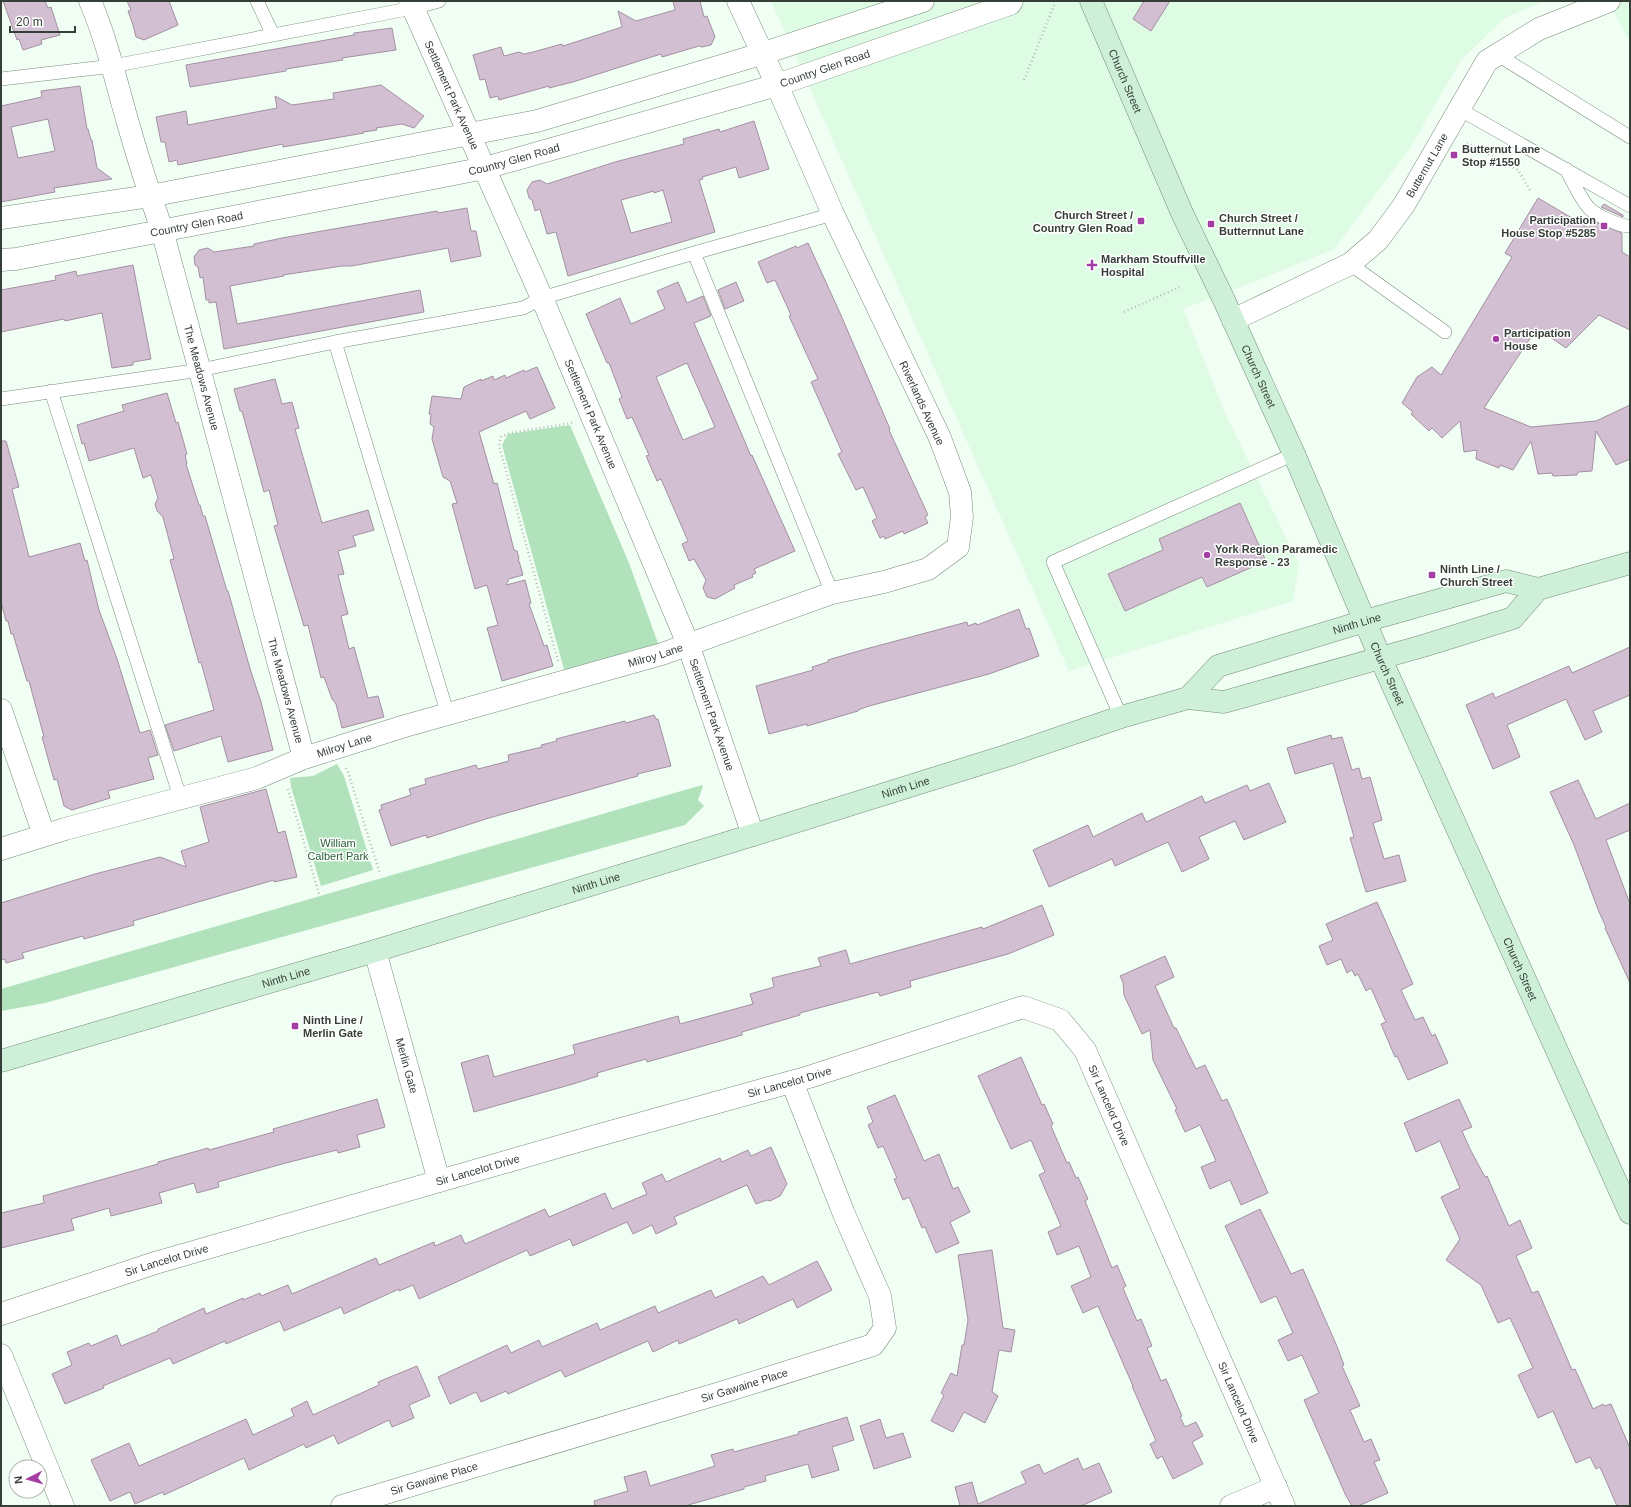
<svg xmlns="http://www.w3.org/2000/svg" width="1631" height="1507" font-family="Helvetica,sans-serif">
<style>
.built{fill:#defce4}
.green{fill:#b1e2bc}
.building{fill:#d3bfd2;stroke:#a390a2;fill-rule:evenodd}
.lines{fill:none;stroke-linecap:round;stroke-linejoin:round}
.lane-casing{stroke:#778b7b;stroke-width:14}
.street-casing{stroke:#778b7b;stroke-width:23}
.secondary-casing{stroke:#778b7b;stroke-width:23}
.path{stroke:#b2bfb5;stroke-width:2.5;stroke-dasharray:1 3;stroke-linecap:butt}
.lane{stroke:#fff;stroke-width:13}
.street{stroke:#fff;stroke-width:22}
.secondary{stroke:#cef0d8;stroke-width:22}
.poi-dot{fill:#a33ea3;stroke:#fff;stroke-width:1.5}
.labels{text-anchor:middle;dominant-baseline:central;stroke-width:3;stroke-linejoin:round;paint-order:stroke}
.street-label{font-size:11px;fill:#353e37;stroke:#fff}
.poi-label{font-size:11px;font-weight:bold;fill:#353e37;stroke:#fff;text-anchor:start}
.park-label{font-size:11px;fill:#245d36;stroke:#fff}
</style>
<rect width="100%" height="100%" fill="#f0fef3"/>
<path class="built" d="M771 1H1544L1505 18 1461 60 1409 150 1334 249 1256 281 1183 309 1224 411 1299 564 1293 601 1069 671Z
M1608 1H1630V42Z"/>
<path class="green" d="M570 425 629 563 659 646 565 673 502 445 508 434Z
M337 764 344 776 373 870 321 886 291 787 290 778 313 776Z
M702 785 703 786 698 800 704 806 685 825 45 1003 1 1011V989Z"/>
<path class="building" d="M3 1H45L48 8 51 7 60 35 41 40 42 44 23 50 19 39 17 40Z
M127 1H169L178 25 144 40 136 37 133 25 128 11 131 10Z
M673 1H700L704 17 707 16 715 37 711 45 702 47 699 46 662 57 661 54 573 82 549 88V86L499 100 498 96 490 98 485 79 480 80 473 55 501 47 504 56 519 52 524 54 533 52 562 44 563 46 622 27 618 11 636 21 675 10Z
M1144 1H1170L1151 31 1133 19Z
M392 28 396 50 342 58 343 60 286 69V71L190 87 186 65 354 35V33Z
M381 85 424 116 414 128 402 124 376 128 377 130 363 132 364 133 283 147V144L178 165 177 160 169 162 165 142H161L156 117 186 111 188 125 277 108 275 96 292 105 334 99 333 93Z
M80 86 87 129H88L91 140H92L97 168 112 179 54 188 55 192 1 202V106L42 97 41 91ZM48 119 55 151 18 158 11 127Z
M754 121 769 169 739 178 736 167 702 177 703 179 699 180 715 232 568 276 556 232 547 234 540 209 535 211 532 200 529 198 527 190 532 182 540 180 547 184 615 162 684 144 683 139 719 129 720 132ZM663 190 672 222 631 233 621 200 654 191V193Z
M1538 198 1589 228 1593 221 1622 233V252L1630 257V330L1599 315 1566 348 1537 328 1484 408 1531 427 1596 421 1630 405V459L1616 465 1596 431 1592 471 1578 472 1577 475 1553 476 1552 473 1538 474 1531 441 1513 470 1500 465 1499 468 1476 459 1477 450 1464 452 1460 421 1442 438 1432 428 1429 431 1411 414 1413 412 1402 403 1417 377 1432 367 1441 375 1512 257 1505 253Z
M1604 204 1623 215V217L1601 207Z
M467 208 471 231H476L481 256 451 262 448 248 352 266H342L283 275 284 276 230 286 237 324 420 290 424 312 224 349 216 302 209 303V300H206L203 277 200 278 198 267 195 265 194 257 199 250 208 248 214 252 254 246V244L282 238 414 215 437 211 438 213Z
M808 243 840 313 890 429 889 430 928 515 925 517 928 523 904 534 903 531 885 539 884 536 880 538 872 521 877 518 863 487 856 490 838 454 842 452 811 382 818 379 789 316 791 315 775 280 767 283 758 262 796 246 797 248Z
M133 265 151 359 133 362V365L112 368 102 313 65 321 64 319 1 332V290L56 280 55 276 76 271 77 276Z
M678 282 687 303 703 296 711 316 694 323 751 456 752 455 795 551 754 569 756 573 752 575 753 577 734 585 735 588 715 599 707 597 703 588 706 580 694 559 689 561 682 544 688 541 661 479 657 481 646 456 649 455 632 417 627 419 619 399 622 397 609 363H607L586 314 620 298 631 324 665 309 657 291ZM687 363 715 427 683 440 656 377Z
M736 282 744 301 725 309 718 290Z
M537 367 555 408 530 419 526 411 479 432 494 484 497 483 514 550 517 551 519 558 518 561H519L523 575 509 579 506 585 525 580 531 603 529 604 544 646 547 645 553 666 502 681 487 628 498 625 487 585 475 589 452 504 457 503 450 481 443 477 432 439 434 427 430 424 431 414H429L432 396 461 399 464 387 481 379V381L493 376 494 380 505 375 506 378 524 370 525 372Z
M275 379 282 404 292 402 299 428 295 429 322 523 368 510 374 530 353 536 356 546 338 551 344 574 338 575 348 614 341 616 349 649 354 647 368 698 378 696 384 717 342 728 336 704 332 699 324 677 321 678 308 625 304 626 274 526 278 525 269 490 264 492 242 411H240L234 389Z
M167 393 176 423 178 422 183 440 187 454 185 455 187 464H186L199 505H200L203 516H205L227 591H228L251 672 261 702 273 750 228 762 221 736 174 751 165 725 214 710 201 662 199 663 170 560 174 559 163 517 157 511 155 504 158 498 151 475 143 478 134 448 89 461 84 443 82 444 77 425 124 411 122 405Z
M1 441H6L19 487 12 489 29 557 80 543 85 561 87 560 99 610 117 659 140 733 150 730 158 755 148 758 154 779 108 791 110 798 72 810 64 806 57 779 54 780 42 737H44L29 681H27L13 634H11L8 621H6L1 602Z
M1240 503 1266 561 1207 587 1202 577 1125 611 1108 574 1163 550 1159 539Z
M1019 609 1026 629 1029 628 1039 656 989 674 869 706 858 710V711L807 726V724L769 734 756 686 813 670 812 667 828 662V660L862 650 967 622 968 626 976 623 977 625Z
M1630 647V695L1593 711 1602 732 1585 740 1566 699 1507 725 1520 757 1493 769 1466 705 1493 693 1495 698 1569 666 1572 673Z
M654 715 656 719H658L671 766 637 774 638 776 627 779 489 818 439 834 427 838 426 835 391 846 379 810 382 809 381 805 411 795 409 789 426 784 425 779 476 765 478 769 509 761 508 755 542 747 541 745 557 741 556 739 625 721 626 723Z
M1331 735 1332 739 1342 737 1352 770 1359 768 1362 779 1370 777 1382 820 1373 823 1384 859 1399 855 1406 881 1366 892 1350 838 1354 837 1333 763 1295 774 1287 748Z
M1578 780 1596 819 1630 803V830L1606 840 1630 904V983L1605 928 1606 927 1599 912 1574 845 1550 792Z
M1269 783 1286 822 1244 840 1235 821 1199 837 1209 859 1182 872 1168 842 1115 866 1112 859 1049 887 1033 850 1088 825 1093 837 1142 813 1146 822 1202 796 1205 803 1247 785 1250 791Z
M266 789 278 833 285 831 297 877 274 882V880L133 921 134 925 84 939 83 936 22 953 24 958 6 963 5 959 1 960V903L95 874 160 857 186 867 181 851 209 842 200 807Z
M1377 902 1413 984 1401 990 1415 1020 1423 1017 1432 1036 1435 1034 1448 1063 1408 1080 1397 1056 1395 1057 1381 1024 1386 1022 1371 988 1366 991 1358 974 1355 976 1352 970 1347 973 1341 959 1327 965 1319 946 1333 940 1326 924Z
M1042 905 1054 935 1008 954 910 981 911 987 880 996 878 992 800 1013V1015L742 1032V1035L647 1062 646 1059 597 1073 598 1076 573 1084 474 1112 461 1063 488 1055 494 1077 511 1072 575 1054 573 1045 613 1034 678 1016 680 1024 753 1004 750 994 774 987 772 978 821 966 818 958 846 950 850 964 982 927 983 929Z
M1165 956 1174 977 1155 986 1174 1028H1176L1196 1069 1205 1065 1222 1101 1227 1099 1268 1193 1241 1205 1230 1180 1210 1189 1201 1167 1216 1161 1200 1125 1185 1132 1175 1110 1177 1109 1153 1060 1150 1030 1142 1034 1124 995 1123 982 1120 976Z
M1021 1057 1042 1105 1044 1104 1053 1124 1051 1126 1067 1163 1069 1162 1076 1178 1078 1177 1088 1199 1085 1201 1112 1268 1117 1265 1126 1286 1123 1288 1137 1321 1141 1319 1152 1346 1147 1348 1161 1381 1166 1379 1182 1416 1180 1417 1185 1427 1196 1422 1203 1436 1192 1442 1203 1464 1173 1479 1162 1456 1157 1459 1150 1444 1156 1441 1132 1386H1133L1098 1306 1083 1313 1071 1286 1091 1277 1079 1246 1057 1255 1048 1232 1061 1226 1039 1175 1045 1172 1031 1140 1011 1149 978 1076Z
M895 1095 924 1161 939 1154 953 1189 958 1187 970 1212 950 1222 959 1243 936 1253 925 1227 922 1228 909 1197 903 1200 894 1179 897 1178 883 1146 878 1148 868 1125 873 1122 867 1107Z
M377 1099 385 1127 357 1135 360 1147 338 1153 337 1150 282 1164 218 1182 219 1187 197 1193 194 1183 159 1193 162 1203 111 1216 109 1208 71 1219 74 1230 1 1248V1213L44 1203 43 1196 158 1164V1162L208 1148 209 1150 274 1132 273 1129Z
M1459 1099 1472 1127 1462 1131 1470 1149 1485 1177 1487 1176 1509 1226 1520 1220 1532 1248 1516 1256 1532 1293 1538 1291 1572 1370 1575 1369 1593 1409 1603 1404 1604 1406 1611 1404 1630 1448V1506H1617L1600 1467 1596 1469 1590 1457 1576 1463 1553 1411 1538 1418 1518 1375 1533 1368 1510 1318 1498 1323 1481 1285 1446 1260 1460 1239 1441 1197 1460 1188 1440 1141 1416 1152 1404 1123Z
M771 1147 787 1184 780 1196 770 1201 767 1200 756 1204 747 1185 674 1217 677 1224 656 1234 652 1225 633 1234 627 1222 573 1246 570 1239 530 1256 527 1250 419 1299 413 1285 399 1291V1289L344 1314 341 1307 284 1331 280 1321 226 1344 225 1341 173 1364 170 1358 103 1386 104 1388 65 1404 52 1374 72 1365 67 1352 89 1343 91 1346 117 1335 121 1346 158 1331V1329L204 1308 206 1314 243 1298V1300L260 1293 261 1296 288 1285 292 1294 376 1258 379 1265 434 1242 435 1246 461 1235 465 1244 545 1209 549 1217 605 1193 612 1209 647 1194 642 1183 662 1174 666 1182 720 1158 722 1162 748 1150 751 1156Z
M1260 1209 1291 1274 1303 1269 1336 1344 1344 1365 1342 1366 1360 1406 1350 1410 1364 1442 1371 1439 1380 1460 1374 1462 1388 1493 1358 1506H1352L1346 1496 1304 1400 1319 1393 1302 1355 1288 1361 1278 1340 1293 1333 1276 1296 1261 1303 1225 1226Z
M992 1250 1003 1328 1015 1330 1011 1352 999 1350 992 1392 998 1396 985 1423 964 1412 953 1432 931 1421 944 1395 941 1393 951 1373 957 1376 962 1345H964L968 1320 958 1255Z
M817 1261 832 1290 797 1308 793 1299 739 1324 737 1319 679 1344 678 1340 653 1352 648 1341 565 1377 561 1370 508 1394 506 1391 481 1402 476 1392 450 1404 438 1377 507 1345 511 1353 539 1340 542 1347 597 1323 600 1330 655 1306 658 1313 711 1290 715 1298 763 1276 769 1285Z
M417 1366 430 1396 409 1405 414 1418 392 1427 389 1420 338 1444 334 1435 306 1448 304 1444 249 1470 244 1458 164 1495 163 1492 135 1504 130 1492 110 1501 91 1460 129 1443 139 1466 246 1419 253 1435 294 1416 291 1409 307 1401 313 1415 379 1385 378 1382Z
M847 1417 854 1440 832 1447 839 1470 812 1478 808 1464 765 1476 766 1481 744 1487V1489L685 1506H595L594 1501 628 1491 624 1477 646 1471 650 1486 715 1466 711 1455 733 1449 734 1452 799 1434 798 1432Z
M880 1419 886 1438 903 1433 911 1457 874 1469 860 1426Z
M1078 1458 1083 1470 1099 1463 1112 1492 1081 1506H960L955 1487 972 1482 978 1504 1026 1483 1021 1472 1039 1464 1044 1474Z"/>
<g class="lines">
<g class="lane-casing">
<path id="lane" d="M257 1 273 35
M1498 55 1630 137
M1 79 113 66 413 8 439 1
M1459 109 1630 206
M1566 169C1573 182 1579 196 1588 207 1593 214 1621 227 1630 226
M694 253 832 593
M1350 264 1445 332
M335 342 448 715
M51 391 180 797
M1 399 200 370 335 342 523 308 542 298 694 253 833 214
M1121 717 1053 562 1294 454"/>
</g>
<g class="street-casing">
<g id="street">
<path id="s1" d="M90 1C107 40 116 82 128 123 138 159 150 195 162 230L304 758"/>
<path id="s2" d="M410 1 542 298 688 644 753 835"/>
<path d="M1 218 150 196 537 121 761 54 923 1"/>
<path id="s3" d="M1 260 16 259 485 168 777 85 1010 4 1012 1"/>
<path id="s4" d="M1233 320 1350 264 1378 240 1404 205 1487 61 1539 29 1609 1"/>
<path d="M1 710 44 835"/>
<path id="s5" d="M1 849 65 829 257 778 304 758 405 726 662 654 832 593 884 582 928 569 958 547 962 517 960 492 940 438 833 214 777 85 738 1"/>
<path id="s6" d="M375 951 439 1181"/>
<path id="s7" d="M1 1314 155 1263 592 1137 809 1077 1023 1007 1060 1020 1085 1050 1284 1506"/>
<path d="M1 1355 63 1506"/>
<path id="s8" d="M342 1506 720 1393 873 1345 885 1328 880 1296 844 1214 792 1082"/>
<path d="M1231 1506 1276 1487"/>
</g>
</g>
<g class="secondary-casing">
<g id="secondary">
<path id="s9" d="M1091 1 1182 213 1224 300 1294 454 1380 657 1630 1213"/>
<path id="s10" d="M1188 698 1218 666 1365 621 1506 581 1538 589 1630 563"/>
<path id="s11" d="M1 1061 375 951 753 835 1009 755 1121 717 1188 698 1224 702 1423 646 1513 618 1538 589"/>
</g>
</g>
<path class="path" d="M1024 80 1055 3
M1467 143 1518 170 1531 192
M1124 312 1182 286
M558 661 499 445 501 437 509 433 572 423
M346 768 348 772 380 874
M288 789 319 894"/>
<use href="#lane" class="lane"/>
<use href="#street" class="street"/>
<use href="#secondary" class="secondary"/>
</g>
<g class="poi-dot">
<rect x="1450" y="151" width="8" height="8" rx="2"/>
<rect x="1137" y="217" width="8" height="8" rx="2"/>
<rect x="1207" y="220" width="8" height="8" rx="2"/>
<rect x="1600" y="222" width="8" height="8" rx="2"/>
<path d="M1090 259h4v4h4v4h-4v4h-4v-4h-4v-4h4z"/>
<circle cx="1496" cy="339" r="4"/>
<circle cx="1207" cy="555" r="4"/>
<rect x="1428" y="571" width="8" height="8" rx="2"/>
<rect x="291" y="1022" width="8" height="8" rx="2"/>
</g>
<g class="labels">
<g class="street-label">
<text stroke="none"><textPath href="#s3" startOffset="847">Country Glen Road</textPath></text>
<text stroke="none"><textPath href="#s9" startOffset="87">Church Street</textPath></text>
<text stroke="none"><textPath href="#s2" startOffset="103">Settlement Park Avenue</textPath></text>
<text stroke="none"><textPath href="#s3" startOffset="523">Country Glen Road</textPath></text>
<text stroke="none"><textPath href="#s4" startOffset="256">Butternut Lane</textPath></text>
<text stroke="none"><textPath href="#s3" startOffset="199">Country Glen Road</textPath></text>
<text stroke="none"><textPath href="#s9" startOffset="411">Church Street</textPath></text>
<text stroke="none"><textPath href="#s1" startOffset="393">The Meadows Avenue</textPath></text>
<text transform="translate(922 403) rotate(65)">Riverlands Avenue</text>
<text stroke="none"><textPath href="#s2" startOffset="451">Settlement Park Avenue</textPath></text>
<text stroke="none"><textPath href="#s10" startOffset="189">Ninth Line</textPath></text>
<text stroke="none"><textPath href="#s5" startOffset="683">Milroy Lane</textPath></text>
<text stroke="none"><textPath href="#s9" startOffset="735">Church Street</textPath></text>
<text stroke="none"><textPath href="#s1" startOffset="717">The Meadows Avenue</textPath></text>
<text stroke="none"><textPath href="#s2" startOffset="775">Settlement Park Avenue</textPath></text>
<text stroke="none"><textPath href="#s5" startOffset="359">Milroy Lane</textPath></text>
<text stroke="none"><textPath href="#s11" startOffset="945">Ninth Line</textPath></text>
<text stroke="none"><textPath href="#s11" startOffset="621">Ninth Line</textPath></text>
<text stroke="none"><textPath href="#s9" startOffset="1059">Church Street</textPath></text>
<text stroke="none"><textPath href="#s11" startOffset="297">Ninth Line</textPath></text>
<text stroke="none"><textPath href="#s6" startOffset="119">Merlin Gate</textPath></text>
<text stroke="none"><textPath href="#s7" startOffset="822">Sir Lancelot Drive</textPath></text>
<text stroke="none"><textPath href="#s7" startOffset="1206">Sir Lancelot Drive</textPath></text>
<text stroke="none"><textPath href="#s7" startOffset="498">Sir Lancelot Drive</textPath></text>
<text stroke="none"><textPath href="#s7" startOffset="174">Sir Lancelot Drive</textPath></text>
<text stroke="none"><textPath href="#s8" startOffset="420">Sir Gawaine Place</textPath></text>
<text stroke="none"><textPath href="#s7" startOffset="1530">Sir Lancelot Drive</textPath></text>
<text stroke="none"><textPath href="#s8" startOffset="96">Sir Gawaine Place</textPath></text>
</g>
<g class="poi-label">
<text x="1462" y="149">Butternut Lane<tspan x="1462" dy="13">Stop #1550</tspan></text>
<text x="1133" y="215" text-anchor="end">Church Street /<tspan x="1133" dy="13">Country Glen Road</tspan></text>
<text x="1219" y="218">Church Street /<tspan x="1219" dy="13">Butternnut Lane</tspan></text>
<text x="1596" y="220" text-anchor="end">Participation<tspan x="1596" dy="13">House Stop #5285</tspan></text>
<text x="1101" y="259">Markham Stouffville<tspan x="1101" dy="13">Hospital</tspan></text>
<text x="1504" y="333">Participation<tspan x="1504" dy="13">House</tspan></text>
<text x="1215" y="549">York Region Paramedic<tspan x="1215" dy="13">Response - 23</tspan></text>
<text x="1440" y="569">Ninth Line /<tspan x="1440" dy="13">Church Street</tspan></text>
<text x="303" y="1020">Ninth Line /<tspan x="303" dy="13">Merlin Gate</tspan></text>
</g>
<g class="park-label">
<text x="338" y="843">William<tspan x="338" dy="13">Calbert Park</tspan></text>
</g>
</g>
<rect width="1631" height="1507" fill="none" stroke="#353e37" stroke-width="4"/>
<g transform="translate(28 1479) rotate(264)"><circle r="19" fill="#ffffff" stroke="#aeb2af"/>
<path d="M0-3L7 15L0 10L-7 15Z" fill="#a33ea3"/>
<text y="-6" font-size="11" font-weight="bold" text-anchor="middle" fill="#353e37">N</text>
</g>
<path d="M10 26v6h65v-6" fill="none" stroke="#353e37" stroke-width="2"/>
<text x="16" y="26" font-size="12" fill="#353e37" stroke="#ffffff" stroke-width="3" paint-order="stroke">20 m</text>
</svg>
